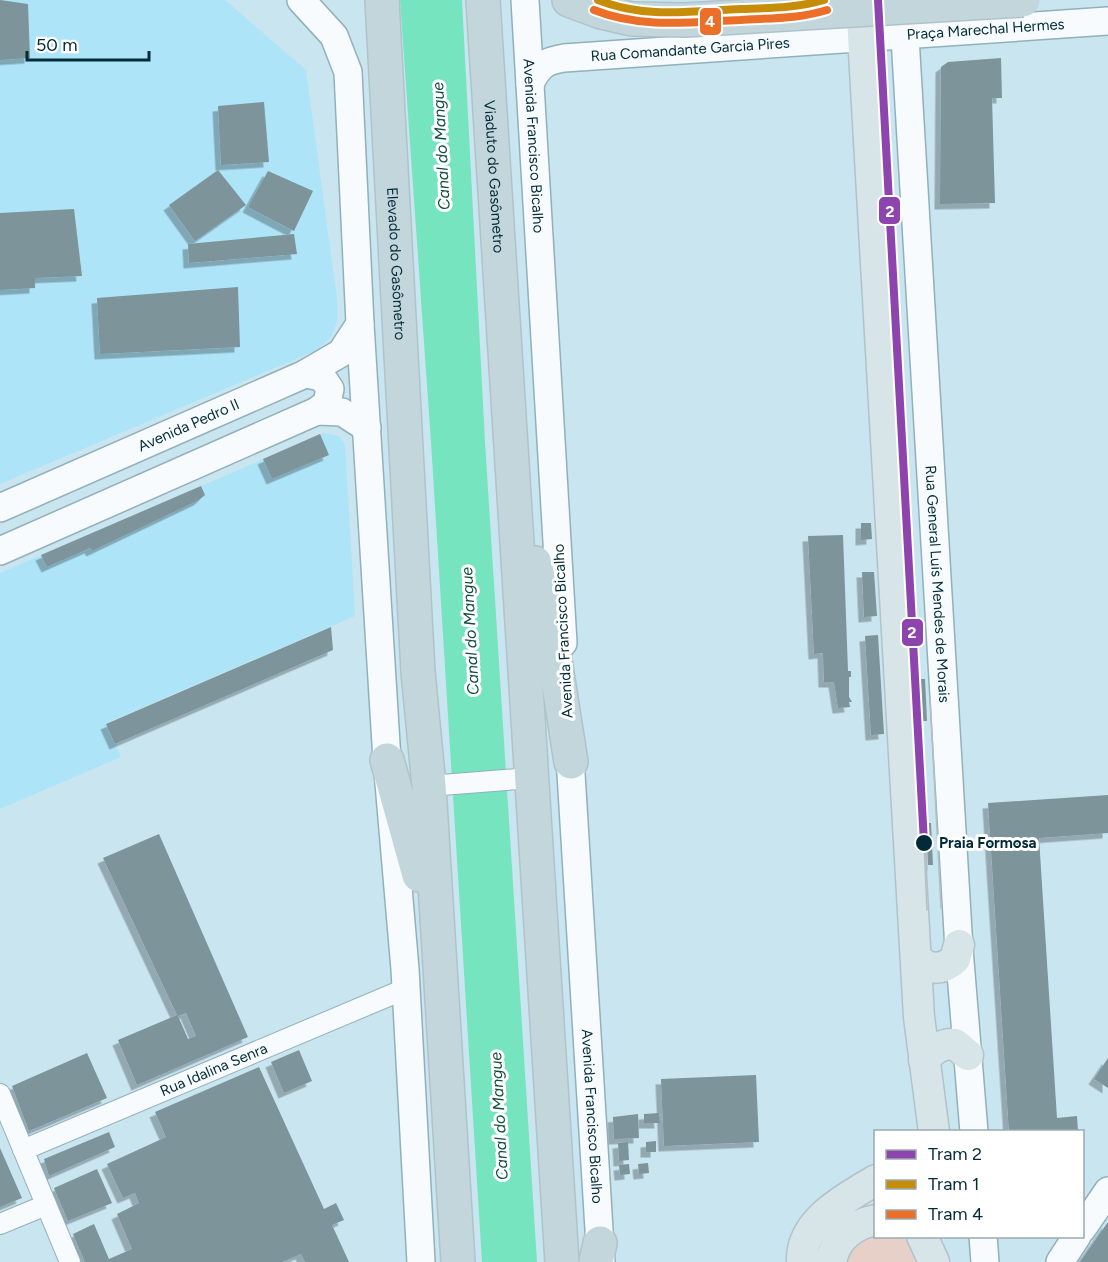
<svg xmlns="http://www.w3.org/2000/svg" width="1108" height="1262" font-family="Figtree,sans-serif">
<style>
.built{fill:#aee4f8}
.green{fill:#e7d0c7}
.water{fill:#76e4bf}
.building{fill:#7b949a;fill-rule:evenodd;filter:url(#shadow)}
.lines{fill:none;stroke-linecap:round;stroke-linejoin:round}
.street-casing{stroke:#92b0bb;stroke-width:22}
.secondary-casing{stroke:#92b0bb;stroke-width:30}
.primary-casing{stroke:#b0c3ca;stroke-width:33}
.highway-casing{stroke:#b0c3ca;stroke-width:36}
.street{stroke:#f7fbfd;stroke-width:20}
.secondary{stroke:#f7fbfd;stroke-width:27}
.primary{stroke:#d7e5e9;stroke-width:30}
.highway{stroke:#c2d6dc;stroke-width:33}
.tram{stroke:#b5bfc2;stroke-width:1.5}
.highway-bridge-casing{stroke:#b0c3ca;stroke-width:36;stroke-linecap:butt}
.highway-bridge{stroke:#c2d6dc;stroke-width:33}
.tram-1-casing{stroke:#fff;stroke-width:12}
.tram-2-casing{stroke:#fff;stroke-width:12}
.tram-3-casing{stroke:#fff;stroke-width:12}
.tram-1{stroke:#8e44ad;stroke-width:8}
.tram-2{stroke:#c68d0b;stroke-width:8}
.tram-3{stroke:#ec6f29;stroke-width:8}
.stop-dot{fill:#032b37;stroke:#fff;stroke-width:2}
.labels{text-anchor:middle;dominant-baseline:central;stroke-width:6;stroke-linejoin:round;paint-order:stroke}
.street-label{font-size:15px;fill:#032b37;stroke:#fff}
.stop-label{font-size:15px;font-weight:bold;fill:#032b37;stroke:#fff;text-anchor:start}
.water-label{font-size:16px;font-style:italic;fill:#124e37;stroke:#fff}
.line-badge{stroke:#fff;stroke-width:2}
.badge-label{font-size:16px;text-anchor:middle;font-weight:bold;fill:#fff}
</style>
<defs>
<filter id="shadow"><feDropShadow dx="-5.5" dy="5.5" stdDeviation="0" flood-color="#0004"/></filter>
</defs>
<rect width="100%" height="100%" fill="#c9e5f0"/>
<path class="built" d="M0 0H225L306 70 337 299V322L331 337 317 350 0 484Z
M324 433 339 436 345 445 355 616 106 723 121 757 0 809V573Z"/>
<path class="green" d="M875 1230 876 1236C905 1237 909 1235 924 1262H839L841 1255Z"/>
<path class="water" d="M400 0H462L485 442 537 1262H482L431 442Z"/>
<path class="building" d="M0 0 28 4 30 58 0 60Z
M1001 58 1002 98H992L995 203 940 204 941 67 948 62Z
M264 102 269 162 221 165 218 106Z
M218 170 246 205 195 241 169 205Z
M268 171 313 191 294 231 248 207Z
M74 209 82 276 35 278V288L0 290V213Z
M294 234 297 254 189 263 188 244Z
M238 287 240 347 100 354 97 298Z
M320 434 329 455 272 479 263 459Z
M201 486 205 495 199 500 92 551 90 548 47 567 41 555Z
M861 523H871L872 539 861 540Z
M843 535 848 671H851V677H849V697L852 702H849L850 707 838 708 834 682H824L823 653 814 654 808 536Z
M862 572H874L877 616 864 617Z
M331 627 333 650 115 744 106 724Z
M878 635 884 734 871 735 865 636Z
M920 679H925L927 721H922Z
M1108 795V833L1039 838 1057 1118 1077 1116 1078 1132H1009L988 803Z
M926 823H931L933 865H928Z
M159 834 248 1037 137 1085 118 1040 177 1015 103 858ZM186 1013 196 1036 188 1039 178 1016Z
M299 1050 312 1081 284 1093 271 1062Z
M87 1053 107 1098 29 1131 12 1086Z
M1108 1058V1088L1094 1079Z
M259 1067 324 1209 336 1203 344 1220 332 1225 349 1262H305L301 1254 282 1262H85L73 1234 94 1224 109 1259 132 1249 117 1214 139 1203 135 1193 123 1198 107 1164 166 1137 155 1112Z
M756 1075 759 1142 664 1146 661 1079Z
M659 1113 660 1123H644V1114Z
M638 1114 639 1138 614 1139 613 1117Z
M109 1132 115 1147 49 1176 44 1159Z
M656 1141V1152H646V1142Z
M628 1142 629 1160 619 1161 618 1143Z
M0 1148 22 1198 0 1207Z
M648 1163 649 1173 639 1174 638 1164Z
M629 1164 630 1174 620 1175 619 1165Z
M97 1169 112 1203 68 1221 54 1188Z
M1108 1222V1262H1080Z"/>
<g class="lines">
<g class="street-casing">
<g id="street">
<path d="M429 786 531 778"/>
<path d="M0 1094 70 1262"/>
<path id="s1" d="M23 1150 405 989"/>
<path d="M0 1224 46 1205"/>
</g>
</g>
<g class="secondary-casing">
<g id="secondary">
<path d="M301 0 334 36 348 72 360 324 387 760 405 969 421 1262"/>
<path id="s2" d="M525 0 563 643"/>
<path id="s3" d="M905 37 959 949 974 1132"/>
<path id="s4" d="M530 84C538 66 545 61 564 58L1108 21"/>
<path d="M305 374 322 377 330 389 327 403 317 411"/>
<path id="s5" d="M0 508 305 374 341 353 360 324"/>
<path d="M0 551 317 411 342 412 367 428"/>
<path id="s6" d="M569 741 601 1262"/>
<path d="M1082 1229 1108 1191"/>
<path d="M983 1236 985 1262"/>
<path d="M1060 1262 1077 1236"/>
</g>
</g>
<g class="primary-casing">
<path id="primary" d="M861 0 919 1017 934 1132
M916 956C925 971 943 971 955 959L959 945
M924 1060C932 1050 941 1043 955 1044L968 1055
M922 1236 934 1262
M802 1262C800 1221 846 1198 876 1180
M831 1262C835 1239 853 1224 876 1220"/>
</g>
<g class="highway-casing">
<g id="highway">
<path id="s7" d="M382 0 418 672 429 786 458 1262"/>
<path id="s8" d="M483 0 562 1262"/>
<path d="M569 0 601 12 632 19"/>
<path d="M535 563 552 641 571 762"/>
<path d="M387 760 419 875"/>
<path d="M596 1262 600 1243"/>
</g>
</g>
<use href="#street" class="street"/>
<use href="#secondary" class="secondary"/>
<use href="#primary" class="primary"/>
<use href="#highway" class="highway"/>
<path class="tram" d="M930 697 941 908
M924 843 927 910"/>
<g class="highway-bridge-casing">
<path id="highway-bridge" d="M632 19 686 20 1023 0"/>
</g>
<use href="#highway-bridge" class="highway-bridge"/>
<g class="tram-1-casing">
<path id="tram-1" d="M878 0 924 843"/>
</g>
<g class="tram-2-casing">
<path id="tram-2" d="M598 0C645 19 692 11 741 9 769 8 797 8 824 0"/>
</g>
<g class="tram-3-casing">
<path id="tram-3" d="M594 10C642 29 690 22 740 20 770 18 798 19 827 10"/>
</g>
<use href="#tram-1" class="tram-1"/>
<use href="#tram-2" class="tram-2"/>
<use href="#tram-3" class="tram-3"/>
</g>
<circle class="stop-dot" cx="924" cy="843" r="9"/>
<g class="labels">
<g class="street-label">
<text stroke="none"><textPath href="#s4" startOffset="468">Praça Marechal Hermes</textPath></text>
<text stroke="none"><textPath href="#s4" startOffset="172">Rua Comandante Garcia Pires</textPath></text>
<text stroke="none"><textPath href="#s2" startOffset="146">Avenida Francisco Bicalho</textPath></text>
<text stroke="none"><textPath href="#s8" startOffset="177">Viaduto do Gasômetro</textPath></text>
<text stroke="none"><textPath href="#s7" startOffset="264">Elevado do Gasômetro</textPath></text>
<text stroke="none"><textPath href="#s5" startOffset="206">Avenida Pedro II</textPath></text>
<text stroke="none"><textPath href="#s3" startOffset="548">Rua General Luís Mendes de Morais</textPath></text>
<text transform="translate(563 631) rotate(-93)">Avenida Francisco Bicalho</text>
<text stroke="none"><textPath href="#s1" startOffset="207">Rua Idalina Senra</textPath></text>
<text stroke="none"><textPath href="#s6" startOffset="376">Avenida Francisco Bicalho</textPath></text>
</g>
<g class="stop-label">
<text x="939" y="843">Praia Formosa</text>
</g>
<g class="water-label">
<text transform="translate(441 146) rotate(-93)">Canal do Mangue</text>
<text transform="translate(470 631) rotate(-93)">Canal do Mangue</text>
<text transform="translate(499 1116) rotate(-93)">Canal do Mangue</text>
</g>
</g>
<g class="line-badge">
<rect x="699" y="7" width="23" height="29" rx="6" fill="#ec6f29"/>
<rect x="878" y="196" width="23" height="29" rx="6" fill="#8e44ad"/>
<rect x="901" y="618" width="23" height="29" rx="6" fill="#8e44ad"/>
</g>
<g class="badge-label">
<text x="710" y="27">4</text>
<text x="890" y="217">2</text>
<text x="912" y="638">2</text>
</g>
<rect x="874" y="1130" width="210" height="108" fill="#ffffff" stroke="#9aaaaf" stroke-width="1.5"/>
<rect x="886" y="1150" width="30" height="9" fill="#8e44ad" stroke="#9aaaaf" stroke-width="1.5"/>
<text x="928" y="1160" font-size="18" fill="#032b37">Tram 2</text>
<rect x="886" y="1180" width="30" height="9" fill="#c68d0b" stroke="#9aaaaf" stroke-width="1.5"/>
<text x="928" y="1190" font-size="18" fill="#032b37">Tram 1</text>
<rect x="886" y="1210" width="30" height="9" fill="#ec6f29" stroke="#9aaaaf" stroke-width="1.5"/>
<text x="928" y="1220" font-size="18" fill="#032b37">Tram 4</text>
<path d="M27 51v9h122v-9" fill="none" stroke="#032b37" stroke-width="3"/>
<text x="36" y="51" font-size="18" fill="#032b37" stroke="#ffffff" stroke-width="4.5" paint-order="stroke">50 m</text>
</svg>
